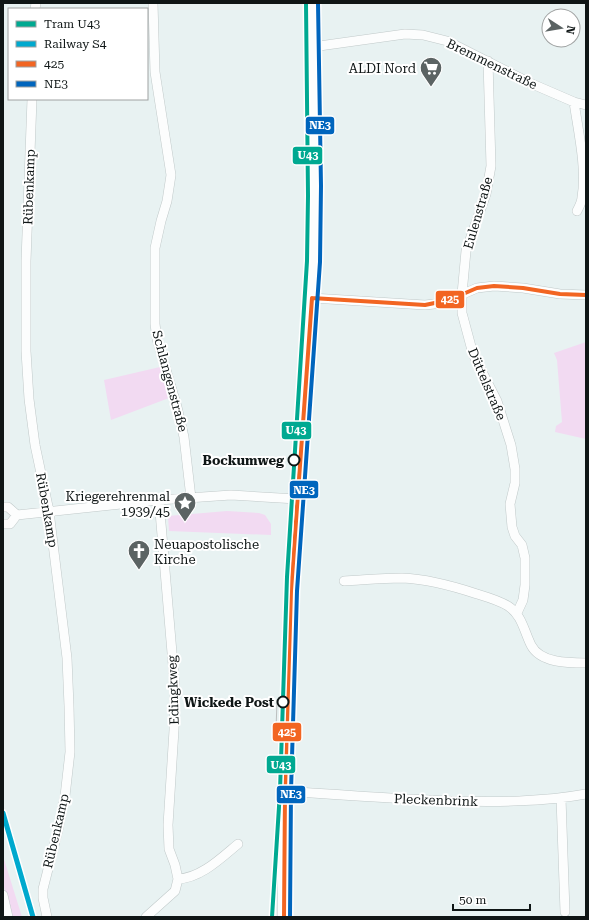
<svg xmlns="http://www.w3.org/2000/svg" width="589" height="920" font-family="'Roboto Serif',serif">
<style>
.green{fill:#f2daf2}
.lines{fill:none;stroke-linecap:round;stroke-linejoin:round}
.minor-casing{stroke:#c0c9c9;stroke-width:10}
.secondary-casing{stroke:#c0c9c9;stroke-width:14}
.minor{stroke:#fcfdfd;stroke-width:9}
.secondary{stroke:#fcfdfd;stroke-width:13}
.tram{stroke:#bcbfbf;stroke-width:1}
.bus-1-casing{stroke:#fff;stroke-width:7}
.bus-2-casing{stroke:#fff;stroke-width:7}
.bus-1{stroke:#f26522;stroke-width:4}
.bus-2{stroke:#0065bd;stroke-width:4}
.rail-1-casing{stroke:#fff;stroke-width:8}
.rail-1{stroke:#00a9ce;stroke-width:5}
.tram-1-casing{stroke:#fff;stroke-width:7}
.tram-1{stroke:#00a991;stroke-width:4}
.stop-dot{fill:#fff;stroke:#0f1616;stroke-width:2}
.labels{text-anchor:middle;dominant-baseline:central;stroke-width:4;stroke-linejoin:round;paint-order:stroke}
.street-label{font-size:13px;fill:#0f1616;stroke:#fff}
.poi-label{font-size:13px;fill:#0f1616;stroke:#fff;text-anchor:end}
.stop-label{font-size:13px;font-weight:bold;fill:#0f1616;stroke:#fff;text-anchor:end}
.line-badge{stroke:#fff;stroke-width:1.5}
.badge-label{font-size:11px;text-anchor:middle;font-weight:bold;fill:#fff}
</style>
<rect width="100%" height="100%" fill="#e8f2f2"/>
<path class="green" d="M586 342V439L555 432 556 426 562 422 557 360 554 353Z
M160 367 169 398 111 420 104 380Z
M227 511 259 513 265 515 271 524V535L169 531 168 516Z
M3 856 22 917H13L3 884Z"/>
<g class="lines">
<g class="minor-casing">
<path id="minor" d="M153 3 155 72 171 175 167 201 161 221 155 248V324L157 339 177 407 184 437 191 498
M35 9 36 3
M312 47 405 34 423 35 447 41 530 83 574 102 586 105
M488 61 491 166 486 194 466 251 462 294V313L473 354 497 401 511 445 515 469V483L510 504 512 527 515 536 522 545 525 558V585L523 600 517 613
M32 99 26 261V351L29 399 35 445 49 511 67 658 69 706 70 752 65 796 58 830 43 889V898L47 917
M574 102C578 130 587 169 582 197 582 202 579 207 577 211
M312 298 425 305 434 304 449 300 477 288 494 286 523 288 560 294 586 295
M159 500 175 688 174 730 168 825 169 849 175 865 178 879
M3 507H8L17 515 10 524H3
M17 515 159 500 231 495 297 499
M344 581C363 580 383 578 402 578 427 579 453 586 477 594 487 597 498 600 508 606 522 615 524 631 531 645 540 663 568 663 586 663
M285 791C341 795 397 799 452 801 497 802 542 802 586 794
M561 798 565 912
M3 895 8 917
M146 917 175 891 178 879C201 878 221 858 238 844"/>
</g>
<g class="secondary-casing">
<path id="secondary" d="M284 917 285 791 291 591 314 262 315 186 312 3"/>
</g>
<use href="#minor" class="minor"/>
<use href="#secondary" class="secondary"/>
<path class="tram" d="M276 729 277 702"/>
<g class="bus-1-casing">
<path id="bus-1" d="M312 298 425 305 449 300 477 288 494 286 523 288 560 294 586 295
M284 917 285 791 291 591 312 298"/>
</g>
<g class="bus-2-casing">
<path id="bus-2" d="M290 917 291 791 297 591 320 262 321 186 318 3"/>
</g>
<use href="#bus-1" class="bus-1"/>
<use href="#bus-2" class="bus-2"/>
<g class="rail-1-casing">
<path id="rail-1" d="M3 813 33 917"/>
</g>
<use href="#rail-1" class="rail-1"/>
<g class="tram-1-casing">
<path id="tram-1" d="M272 917 280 791 287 577 307 261 308 196 306 3"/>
</g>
<use href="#tram-1" class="tram-1"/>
</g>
<defs>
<g id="supermarket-pin" transform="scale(1.15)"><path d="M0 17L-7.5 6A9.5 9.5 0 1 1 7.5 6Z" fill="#5b6363" stroke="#fff"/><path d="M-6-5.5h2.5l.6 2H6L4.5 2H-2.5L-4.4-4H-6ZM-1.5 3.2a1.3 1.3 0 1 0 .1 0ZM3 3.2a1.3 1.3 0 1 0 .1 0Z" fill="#fff"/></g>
<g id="sight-pin" transform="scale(1.15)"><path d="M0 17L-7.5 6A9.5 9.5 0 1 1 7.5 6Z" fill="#5b6363" stroke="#fff"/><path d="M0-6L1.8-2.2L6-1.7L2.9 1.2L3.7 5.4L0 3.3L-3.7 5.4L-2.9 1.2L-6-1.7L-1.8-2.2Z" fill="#fff"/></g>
<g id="church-pin" transform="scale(1.15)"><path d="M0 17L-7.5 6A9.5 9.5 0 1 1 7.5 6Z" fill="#5b6363" stroke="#fff"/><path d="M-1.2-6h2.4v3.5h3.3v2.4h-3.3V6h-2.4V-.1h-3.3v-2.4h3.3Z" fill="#fff"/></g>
</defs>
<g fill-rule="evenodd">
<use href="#supermarket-pin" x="431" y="68"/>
<use href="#sight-pin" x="185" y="503"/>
<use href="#church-pin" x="139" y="551"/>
</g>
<g class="stop-dot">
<circle cx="294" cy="460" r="5.5"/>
<circle cx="283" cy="702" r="5.5"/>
</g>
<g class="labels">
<g class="street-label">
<text transform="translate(492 64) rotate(26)">Bremmenstraße</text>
<text transform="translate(29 187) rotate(-88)">Rübenkamp</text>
<text transform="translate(478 213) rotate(-74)">Eulenstraße</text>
<text transform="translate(170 381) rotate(75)">Schlangenstraße</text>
<text transform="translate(487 384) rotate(67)">Düttelstraße</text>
<text transform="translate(47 510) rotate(80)">Rübenkamp</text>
<text transform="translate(173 690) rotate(-92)">Edingkweg</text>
<text transform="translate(436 800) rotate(2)">Pleckenbrink</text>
<text transform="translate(56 831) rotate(-77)">Rübenkamp</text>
</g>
<g class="poi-label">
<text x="416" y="68">ALDI Nord</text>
<text x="170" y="496">Kriegerehrenmal<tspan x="170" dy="15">1939/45</tspan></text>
<text x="154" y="544" text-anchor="start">Neuapostolische<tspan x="154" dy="15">Kirche</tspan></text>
</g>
<g class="stop-label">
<text x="284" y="460">Bockumweg</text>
<text x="274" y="702">Wickede Post</text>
</g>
</g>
<g class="line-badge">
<rect x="305" y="116" width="30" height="19" rx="4" fill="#0065bd"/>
<rect x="292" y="146" width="31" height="19" rx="4" fill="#00a991"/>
<rect x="435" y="290" width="30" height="19" rx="4" fill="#f26522"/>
<rect x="281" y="421" width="31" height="19" rx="4" fill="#00a991"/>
<rect x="289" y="480" width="30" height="19" rx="4" fill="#0065bd"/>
<rect x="272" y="722" width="30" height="20" rx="4" fill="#f26522"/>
<rect x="266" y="755" width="30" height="19" rx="4" fill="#00a991"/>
<rect x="276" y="785" width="30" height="19" rx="4" fill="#0065bd"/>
</g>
<g class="badge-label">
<text x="320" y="129">NE3</text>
<text x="308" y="159">U43</text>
<text x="450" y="303">425</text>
<text x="296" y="434">U43</text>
<text x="304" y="494">NE3</text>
<text x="287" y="736">425</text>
<text x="281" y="769">U43</text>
<text x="291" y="798">NE3</text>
</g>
<rect width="589" height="920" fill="none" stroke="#0f1616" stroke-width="8"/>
<rect x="8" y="8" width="140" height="92" fill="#ffffff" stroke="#9fa2a2"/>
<rect x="16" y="21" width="20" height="6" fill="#00a991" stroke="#9fa2a2"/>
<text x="44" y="28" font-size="12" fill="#0f1616">Tram U43</text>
<rect x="16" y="41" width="20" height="6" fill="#00a9ce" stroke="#9fa2a2"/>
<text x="44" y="48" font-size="12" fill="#0f1616">Railway S4</text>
<rect x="16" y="61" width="20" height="6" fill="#f26522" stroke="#9fa2a2"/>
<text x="44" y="68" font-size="12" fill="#0f1616">425</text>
<rect x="16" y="81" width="20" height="6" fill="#0065bd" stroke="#9fa2a2"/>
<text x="44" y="88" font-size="12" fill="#0f1616">NE3</text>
<g transform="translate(561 28) rotate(102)"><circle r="19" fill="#ffffff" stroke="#9fa2a2"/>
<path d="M0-3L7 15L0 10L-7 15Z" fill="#5b6363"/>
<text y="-6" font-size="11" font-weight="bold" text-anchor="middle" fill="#0f1616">N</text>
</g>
<path d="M453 904v6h77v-6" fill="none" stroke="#0f1616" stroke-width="2"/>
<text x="459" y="904" font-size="12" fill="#0f1616" stroke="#ffffff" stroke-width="3" paint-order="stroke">50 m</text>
</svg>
